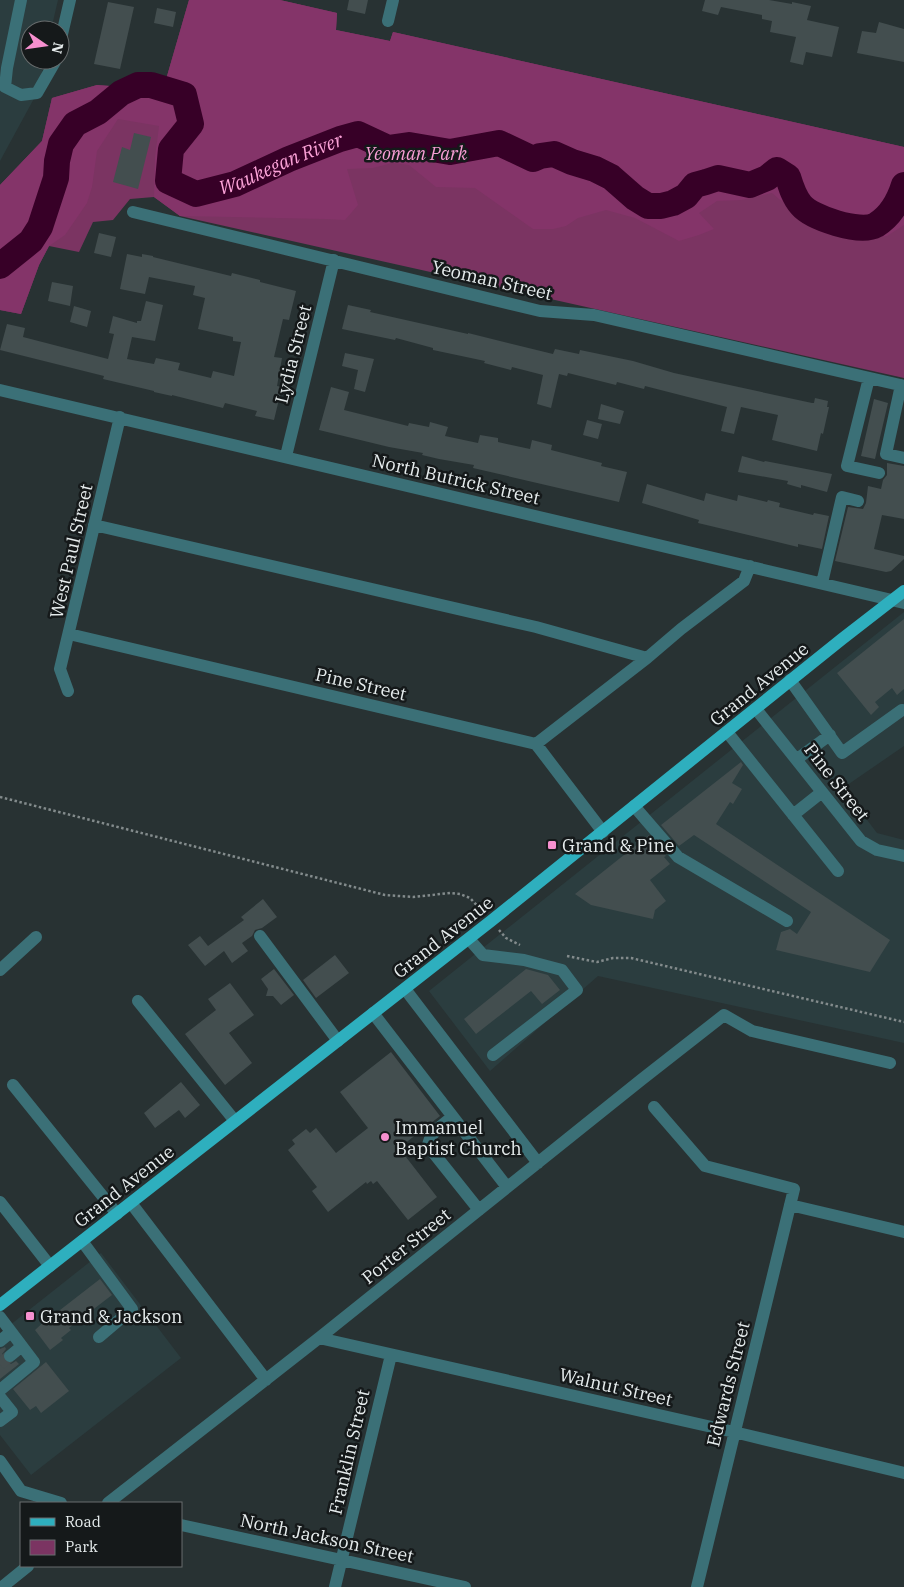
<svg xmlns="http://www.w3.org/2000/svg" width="904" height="1587" font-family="'IBM Plex Serif',serif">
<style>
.built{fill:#2b3d3f}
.green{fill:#7b3462}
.forest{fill:#843469}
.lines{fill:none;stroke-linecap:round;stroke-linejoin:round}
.river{stroke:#370027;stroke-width:26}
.building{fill:#434e4f}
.minor-tunnel{stroke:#444e4f;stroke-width:12;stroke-dasharray:12 6;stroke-linecap:butt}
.path{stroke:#838b8c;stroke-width:2.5;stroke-dasharray:2.5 2.5;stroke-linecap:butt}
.minor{stroke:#3b7077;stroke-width:12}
.major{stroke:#2eafbe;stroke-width:12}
.poi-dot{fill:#f690cf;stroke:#15191a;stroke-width:2}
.labels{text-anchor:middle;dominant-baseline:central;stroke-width:5;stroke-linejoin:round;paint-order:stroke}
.park-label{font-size:18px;font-style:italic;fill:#f89ed5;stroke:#15191a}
.street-label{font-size:18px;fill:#e6eced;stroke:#15191a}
.poi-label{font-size:18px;fill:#e6eced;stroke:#15191a;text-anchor:start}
.water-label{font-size:19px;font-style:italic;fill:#fca2d8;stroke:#15191a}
</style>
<rect width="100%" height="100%" fill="#283233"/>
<path class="built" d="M0 0H58L51 30H30V60H45L37 93 0 161Z
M904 612V746L843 788 877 833 904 840V1043L598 976 490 1071 429 991Z
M101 1253 181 1358 31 1475 0 1435V1333Z"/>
<path class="green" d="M189 0H280L337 13 336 30 390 41 393 32 904 147V378L180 216 154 197 130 199 113 220 93 222 79 252 49 246 39 265 21 314 0 310V185L42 141 52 98 97 85 123 87 133 81 165 83Z"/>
<path class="forest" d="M189 0H280L337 13 336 30 390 41 393 32 904 147V225L887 236 852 240 824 233 811 225 795 210 779 199 772 193 742 200 717 201 699 213 714 229 699 235 679 241 635 218 606 210 578 218 566 226 553 229H533L475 188 436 187 409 165 392 163 373 168 347 169 358 205 345 220 325 219 180 216 154 197 155 157 159 126 118 119 97 151 92 187 87 203 65 235 49 246 39 265 21 314 0 310V185L42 141 52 98 97 85 123 87 133 81 165 83Z"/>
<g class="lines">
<path class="river" id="s1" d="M0 266 31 241 40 227 56 178 57 161 61 144 75 124 98 112 121 93 138 85H151L184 95 191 124 171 149 168 181 196 194 235 184 289 159 340 139 358 134 388 148 409 145 450 152 499 143 533 159 540 156 554 154 572 162 595 169 611 177 635 198 648 206H661L673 203 686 196 695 185 706 182 718 178 750 185 767 178 777 170 788 177C791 187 794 197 801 205 812 218 860 234 876 225 891 216 899 201 904 185"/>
</g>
<path class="building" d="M349 0H368L365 14 347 10Z
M705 0H769L792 4V2L811 6 807 20 839 27 832 57 806 52 803 65 790 62 796 37 770 32 772 21 762 19V15L721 7 718 15 702 11Z
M108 2 134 7 120 69 94 64Z
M157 8 176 12 173 27 154 23Z
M879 22 904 29V62L857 53 862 31 876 33Z
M134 133 151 137 138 189 113 182 122 147 130 150Z
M99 233 116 237 111 257 94 253Z
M127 254 142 257V254L153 256V257L231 276 232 273 260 280V282L296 291 289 320 283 319 274 357 282 358 277 386 282 387 274 420 255 416 257 411 225 403 223 408 172 395V396L154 392V391L103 379 104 376 0 350 7 324 25 328 23 337 108 359 114 334 109 333 113 316 137 323V321H141L146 301 163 305 155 341 132 337 127 359 154 364 156 358 180 363 178 370 211 378 213 371 234 376 241 342 233 341V337L198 329 205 298 193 295 195 286 149 277 145 294 120 289Z
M52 282 73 286 70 306 48 301Z
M348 305 371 310 370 312 468 334V333L553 354 555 349 579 354 580 350 633 361 674 373 812 403H814L815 398 828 401 827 407H829L823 434 821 433 817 451 772 440 778 415 741 407 734 434 721 431 727 407 645 386 644 389 617 382 616 385 568 373 567 376 559 374 551 408 537 404 543 375 512 367 511 370 484 363 485 361 433 350V348L396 338 395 340 342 329Z
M74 306 91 311 87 327 70 322Z
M345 353 374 359 365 392 354 389 358 370 342 366Z
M331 387 349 392 344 410 408 426 409 423 429 427 430 422 448 427 445 436 478 443 480 435 498 438V442L530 449 532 440 552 445 551 450 602 463 601 466 627 472 619 502 473 468 474 465 439 459 422 455 423 453 389 447 319 430Z
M874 399 888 403 875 459 861 456Z
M601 404 624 411 620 424 598 419Z
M587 420 602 424 598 439 583 435Z
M742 456 764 462 765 461 832 474 827 492 801 485V488L787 484 788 481 738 472Z
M887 463 904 466V519L882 515 874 549 904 556V559L891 571 886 572 835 561 848 507 863 509 866 503 868 486 881 489 883 480 887 475Z
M647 484 704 501 706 493 737 501 738 495 767 502 768 500 780 503 779 507 813 515 814 513 829 516 822 549 798 544V547L698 523 699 520 642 503Z
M904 619V689L897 695 892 688 875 702 879 707 871 715 837 673Z
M741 762 743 765 732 783 742 789 733 804 730 802 716 824 890 940 870 972 776 950 781 932 790 929 797 934 811 912 694 835 679 846 661 825Z
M649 835 666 856 664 857 670 864 650 880 666 901 655 910 653 919 591 905 575 894Z
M263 899 277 917 262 928 255 930 252 936 242 943 248 951 232 963 224 951 205 966 188 945 200 936 208 946 244 920 241 917Z
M335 955 349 973 316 998 303 980Z
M274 969 294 995 281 1005 273 996H266L268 989 261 979Z
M526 969 548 975 560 990 542 1004 531 991 476 1034 464 1019Z
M230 983 254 1015 229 1033 252 1063 225 1085 185 1034 216 1010 208 999Z
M391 1052 440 1116 399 1148 437 1197 408 1220 377 1181 373 1184 371 1181 367 1184 366 1182 328 1212 312 1191 317 1187 288 1150 295 1144 292 1140 306 1129 310 1133 316 1128 336 1153 368 1128 340 1092Z
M181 1082 200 1105 185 1118 179 1110 155 1128 144 1113Z
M100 1279 112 1295 69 1328 71 1330 61 1338 63 1340 50 1350 35 1330 50 1316 51 1317Z
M5 1347 6 1349 2 1354 4 1361 11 1364 16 1361 19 1364 0 1379V1349Z
M46 1362 69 1391 41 1413 36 1406 30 1410 13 1389Z"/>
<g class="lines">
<path class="minor-tunnel" d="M0 1364 10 1356"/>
<path class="path" d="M0 797 385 895 413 897 450 893 460 894 470 898 482 911
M499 930 506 938 520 945
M567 956 597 962 613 958H631L904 1022"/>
<path class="minor" d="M21 0 7 68 5 87 21 95 37 93 56 60
M388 21 393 0
M60 43 70 0
M133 212 540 311 594 315 904 386
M869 378 847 466 879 473
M901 385 886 454 904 458
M0 390 904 603
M286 456 334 260
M94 525 536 627 647 658
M822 583 842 497 858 501
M69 634 536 744 603 832
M790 680 842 753 902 710
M68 691 60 669 120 417
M756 709 861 841 877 850 904 856
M727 732 838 871
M536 744 647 658 681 629 744 581 750 566
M797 759 830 735
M634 806 678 857 787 921
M793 815 822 792
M260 936 338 1041
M469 939 483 955 524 960 562 970 577 990 493 1055
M0 970 36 937
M405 989 538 1163
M138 1001 235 1121
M373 1013 507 1187
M13 1085 117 1214
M654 1107 705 1166 794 1189 697 1587
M452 1117C443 1125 429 1133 428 1146L479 1210
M0 1202 50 1266
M131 1203 266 1380
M790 1205 904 1232
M82 1241 132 1309 99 1337
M0 1317 34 1362 0 1390
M319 1338 734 1432 904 1473
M0 1341 11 1332
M10 1356 22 1346
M0 1397 12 1412 0 1421
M0 1461 21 1491 61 1503
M108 1503 319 1338 641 1080 724 1015 752 1031 890 1063
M181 1525 465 1587
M2 1587 28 1566
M335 1587 391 1355"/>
<path class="major" d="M0 1305 491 921 842 639 904 591"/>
</g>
<g class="poi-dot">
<rect x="547" y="840" width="10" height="10" rx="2.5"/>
<circle cx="385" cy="1137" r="5"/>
<rect x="25" y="1311" width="10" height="10" rx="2.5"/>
</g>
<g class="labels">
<g class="park-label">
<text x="416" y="153">Yeoman Park</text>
</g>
<g class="street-label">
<text transform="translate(492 280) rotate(13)">Yeoman Street</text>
<text transform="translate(293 354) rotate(-76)">Lydia Street</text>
<text transform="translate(456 479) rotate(13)">North Butrick Street</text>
<text transform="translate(71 551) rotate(-77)">West Paul Street</text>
<text transform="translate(361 684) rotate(13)">Pine Street</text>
<text transform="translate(759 684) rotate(-39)">Grand Avenue</text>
<text transform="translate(837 782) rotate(52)">Pine Street</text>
<text transform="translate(443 937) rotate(-38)">Grand Avenue</text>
<text transform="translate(124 1186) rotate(-38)">Grand Avenue</text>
<text transform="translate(406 1246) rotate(-39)">Porter Street</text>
<text transform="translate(728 1384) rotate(-76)">Edwards Street</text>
<text transform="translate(616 1387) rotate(13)">Walnut Street</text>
<text transform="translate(349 1452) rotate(-77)">Franklin Street</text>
<text transform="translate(327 1538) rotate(12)">North Jackson Street</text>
</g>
<g class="poi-label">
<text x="562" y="845">Grand &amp; Pine</text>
<text x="395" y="1127">Immanuel<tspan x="395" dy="21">Baptist Church</tspan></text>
<text x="40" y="1316">Grand &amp; Jackson</text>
</g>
<g class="water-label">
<text stroke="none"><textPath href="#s1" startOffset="504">Waukegan River</textPath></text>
</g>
</g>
<rect x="20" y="1502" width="162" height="65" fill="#15191a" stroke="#696d6e"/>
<rect x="30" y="1518" width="25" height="8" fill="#2eafbe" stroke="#696d6e"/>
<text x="65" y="1527" font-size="15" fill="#e6eced">Road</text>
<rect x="30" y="1540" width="25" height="15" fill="#7b3462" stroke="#696d6e"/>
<text x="65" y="1552" font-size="15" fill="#e6eced">Park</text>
<g transform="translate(45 45) rotate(103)"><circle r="24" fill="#15191a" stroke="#696d6e"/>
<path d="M0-4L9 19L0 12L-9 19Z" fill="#f690cf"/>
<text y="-8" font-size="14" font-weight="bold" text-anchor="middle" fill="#e6eced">N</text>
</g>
</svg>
